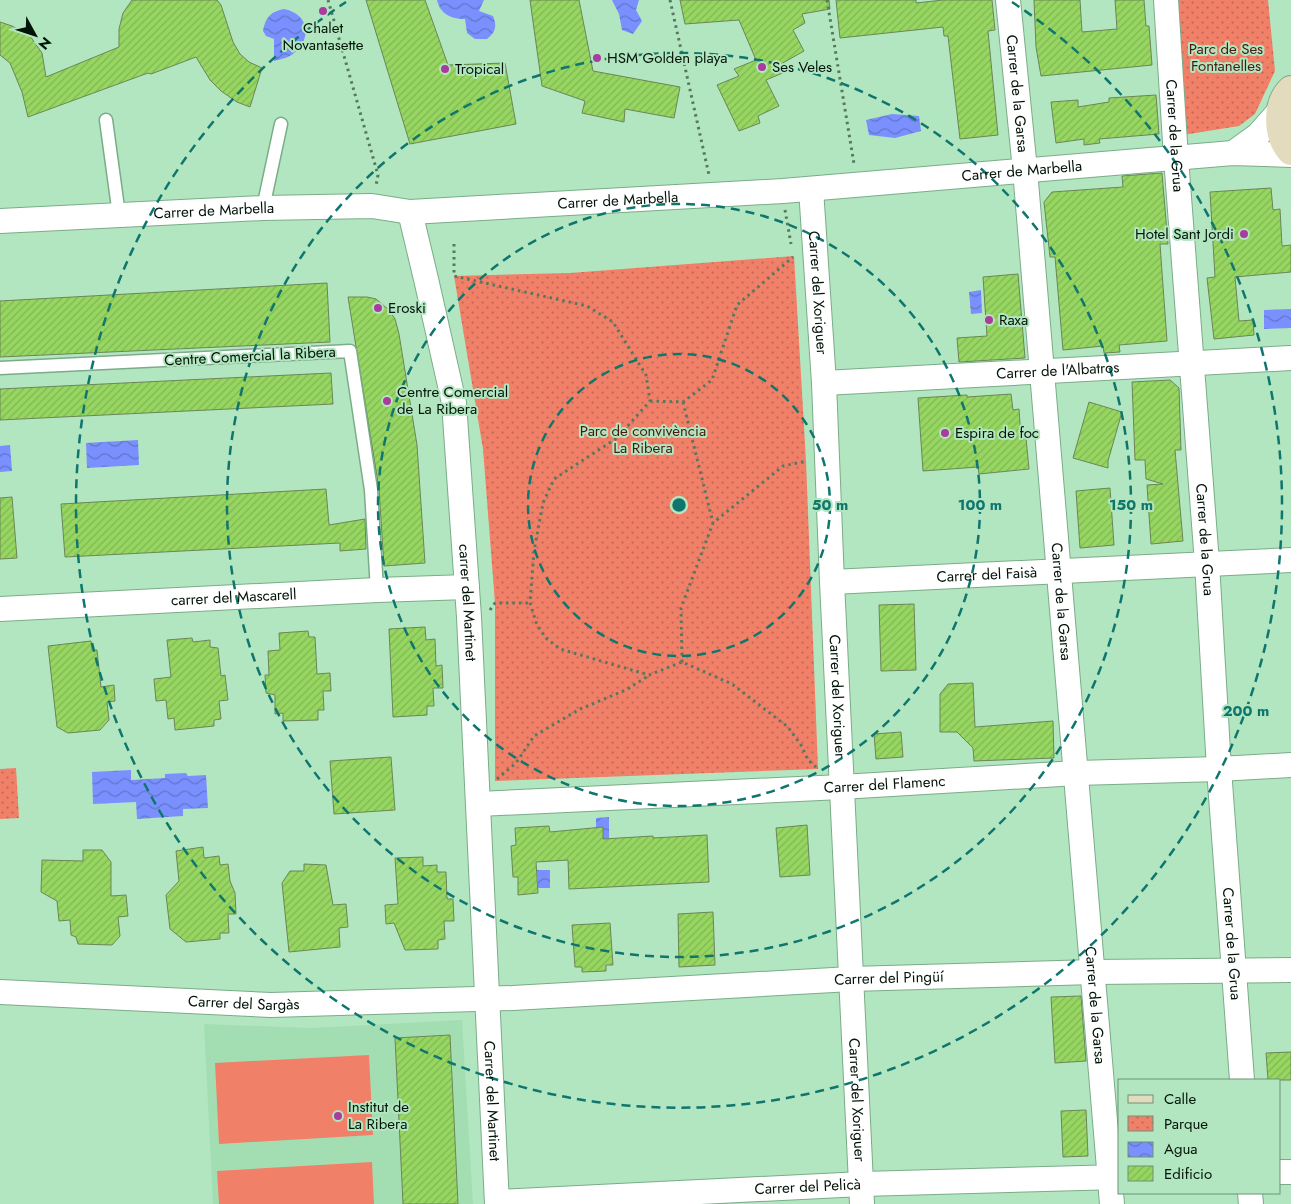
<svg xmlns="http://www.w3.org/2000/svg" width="1291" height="1204" font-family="Jost,sans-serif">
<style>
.built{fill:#a3deb3}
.park{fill:url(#park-dots)}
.pitch{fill:#f18069}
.water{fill:url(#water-waves)}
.building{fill:url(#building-hatch);stroke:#6b8657}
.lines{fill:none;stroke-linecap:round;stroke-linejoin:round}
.lane-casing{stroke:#7aac88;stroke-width:15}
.street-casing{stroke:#7aac88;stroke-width:26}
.secondary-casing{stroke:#7aac88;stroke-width:30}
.path{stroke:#577860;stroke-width:3;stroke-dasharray:2.5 4;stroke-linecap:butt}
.lane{stroke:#fff;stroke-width:12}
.street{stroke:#fff;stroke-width:24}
.secondary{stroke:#e3dbbd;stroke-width:28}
.ring{fill:none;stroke:#0f766e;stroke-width:2.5;stroke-dasharray:9 6}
.poi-dot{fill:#a93c9c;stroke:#b2e6c0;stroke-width:2}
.labels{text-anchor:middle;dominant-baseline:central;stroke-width:4;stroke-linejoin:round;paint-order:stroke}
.poi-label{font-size:15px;fill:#021307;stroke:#b2e6c0;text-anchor:start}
.park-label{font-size:15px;fill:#4a1910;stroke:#b2e6c0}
.street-label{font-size:15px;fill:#021307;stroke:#b2e6c0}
.centre{fill:#0f766e;stroke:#b2e6c0;stroke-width:2.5}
.ring-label{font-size:15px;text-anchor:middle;font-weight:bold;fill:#0f766e;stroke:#b2e6c0;stroke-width:4;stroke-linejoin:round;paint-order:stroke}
</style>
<defs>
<pattern id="park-dots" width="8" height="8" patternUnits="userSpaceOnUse" patternTransform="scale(1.25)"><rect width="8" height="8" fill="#f18069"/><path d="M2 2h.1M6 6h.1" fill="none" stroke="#c16854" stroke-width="1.8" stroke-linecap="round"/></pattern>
<pattern id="water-waves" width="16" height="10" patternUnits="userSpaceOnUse" patternTransform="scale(1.25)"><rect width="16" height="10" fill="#7a90fe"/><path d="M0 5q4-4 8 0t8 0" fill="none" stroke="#6274cc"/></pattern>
<pattern id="building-hatch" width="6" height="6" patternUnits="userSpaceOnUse" patternTransform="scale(1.25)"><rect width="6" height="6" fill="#96d661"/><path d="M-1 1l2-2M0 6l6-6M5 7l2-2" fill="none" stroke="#80b753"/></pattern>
</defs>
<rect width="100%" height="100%" fill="#b2e6c0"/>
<path class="built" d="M462 1020 473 1204H213L204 1024 311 1028Z"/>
<path class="park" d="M1175 0H1268L1275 71 1255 114 1239 126 1183 135Z
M794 256 806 461 818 769 495 781V603L483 449 454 276 570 273Z
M16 768 19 818 0 819V769Z"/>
<path class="pitch" d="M369 1055 373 1135 219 1144 215 1063Z
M372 1162 374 1204H219L217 1171Z"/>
<path class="water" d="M437 0H484L479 11 493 16C497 26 496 32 487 39H475L467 33 465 19C451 19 440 14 437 0Z
M612 0H639L636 10 642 21 633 34 622 30 619 14Z
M284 9C309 14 313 38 293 54 288 58 281 59 274 61V39L266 36 263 31C266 17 270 12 284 9Z
M892 114 919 116 921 131 895 138 869 135 866 120Z
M981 290 982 313 971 314 969 292Z
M1291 309V328L1264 329V310Z
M138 440 139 465 87 468 86 443Z
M10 445 12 471 0 472V446Z
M131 770V780L165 778V774L186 773 188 776 206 775 208 808 183 809V816L137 819 136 802 93 804 92 772Z
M609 817V839H603L602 828H596V818Z
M537 870H550V888H538Z"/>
<path class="building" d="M132 0H217L221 5 233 42 240 54 249 62 262 68 250 107 237 102 221 91 210 80 196 57 151 74 148 73 28 117 22 92 10 63 0 55V22L12 26 30 36 42 53 46 77 119 47V29L123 13Z
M366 0H425L448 65 505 63 516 124 410 144Z
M530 0H579L593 71 680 87 674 118 625 109 624 122 582 113 585 101 542 86Z
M680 0H829L830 9 802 14 805 23 793 30 804 51 781 64 785 72 766 80 779 106 758 116 760 123 739 131 717 85 739 76 734 69 756 60 739 20 685 24Z
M836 0H916V3L943 0H992L995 30 988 31 998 135 960 139 948 36H944L943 27 840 38Z
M1034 0H1080L1082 32 1117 29 1115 0H1144L1146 26H1149L1152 65 1041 76 1036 47Z
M1156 95 1159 134 1099 139 1100 143 1084 145V139L1056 143 1051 102 1078 100V107L1109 102V98Z
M1162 173 1168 244H1160L1167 341 1119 345 1120 352 1104 353 1103 346 1063 350 1055 257H1050L1044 202 1052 192 1123 187 1122 176Z
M1271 188 1273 210 1280 209 1282 246 1291 245V272L1235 277 1239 321 1253 320 1254 335 1214 339 1207 278 1215 277 1210 192Z
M1018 274 1025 358 959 362 957 338 987 336 983 277Z
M327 283 330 342 0 357V301Z
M348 297H367L376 299 389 310 395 319 399 334 417 445 425 563 384 566 379 489Z
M331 373 333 404 0 420V389Z
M1170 380 1179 388 1181 450H1175L1183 541 1151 544 1147 485 1163 484 1146 479 1145 460H1135L1132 382Z
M1011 394 1013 410 1019 409 1021 439 1026 438 1029 469 979 474 978 467 923 471 918 398 967 395V397Z
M1089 402 1122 412 1108 461V468L1073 458Z
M1110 488 1114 545 1080 548 1076 491Z
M326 489 329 525 365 519 366 549 340 551V543L65 557 61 504Z
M12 497 17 558 0 559V498Z
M914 604 916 670 881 671 879 605Z
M425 627 426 640 435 639 436 666 442 665 443 688H433L434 706H427V715L393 717 389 629Z
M308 631 309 637H315L317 674 330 673 331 691H323L324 710H318V720L283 721V713L275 714V695L266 693 265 675H269L268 651 280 650 279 633Z
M192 638 193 642 210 640V647L218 648 221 676 225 675 228 700 219 701 221 719 214 720V726L175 730 174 718 168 719 166 700 156 701 154 679 171 677 167 640Z
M91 641 92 650H97L101 687 114 685 115 701 107 702 109 720 100 730 68 733 57 727 48 646Z
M973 683 975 727 1053 721 1054 758 974 761 973 748 957 732H940V694L948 684Z
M901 732 903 757 876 759 874 734Z
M391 757 395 810 334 814 330 761Z
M807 825 810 875 780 877 776 828Z
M549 826 550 832 603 827V839L653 836V838L707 835 709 882 569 889 568 860 536 862 538 893 518 895V877H513L511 846 516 845 515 828Z
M203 847 204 858 219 856 220 865 228 864 230 881 235 893 236 914H228L229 933H220V939L186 942 170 929 166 895 179 881 176 851Z
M83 850H102L111 862V896L126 895 128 916 118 917 120 936 112 945 78 944 76 937 71 935 70 920 59 921 57 901 41 892 42 860 83 861Z
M423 857V866L437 865V872H446L447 899H453L454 921H444L445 939 438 940V949L405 950 394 923 386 924 385 905 398 904 395 858Z
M304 864 326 865 333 905 346 904 348 927 339 928 340 947 289 952 282 883 290 871H304Z
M713 912 715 965 679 967 678 914Z
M610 923 613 965H606V971L582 972V967H575L572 925Z
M1081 996 1086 1061 1055 1063 1051 997Z
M450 1035 458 1204H403L395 1038Z
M1291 1052V1080H1268L1266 1053Z
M1086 1110 1088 1156 1063 1157 1061 1111Z"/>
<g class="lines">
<g class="lane-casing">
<path id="lane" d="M106 120 119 215
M263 208 281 124
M0 368 350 351 371 490 377 590"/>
</g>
<g class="street-casing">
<g id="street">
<path id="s1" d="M1008 0 1025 170 1112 1204"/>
<path id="s2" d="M1166 0 1176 158 1207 563 1219 769 1242 1080"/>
<path d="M1233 153 1258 135 1281 109"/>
<path id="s3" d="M811 189 824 383 832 582 862 1204"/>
<path id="s4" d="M410 212 426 279 454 403 469 617 497 1204"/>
<path id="s5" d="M0 221 263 208 372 206 410 212 783 191 1233 153 1291 155"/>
<path id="s6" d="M824 383 1291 358"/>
<path id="s7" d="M832 582 1291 560"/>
<path id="s8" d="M0 609 377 590 467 587"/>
<path id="s9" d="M479 804 841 787 1077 773 1219 769 1291 765"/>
<path id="s10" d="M0 992 271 1005 513 998 851 979 1093 972 1291 970"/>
<path d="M1280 1172H1291"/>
<path d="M1250 1193 1251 1204"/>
<path id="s11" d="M497 1202 862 1184 1120 1177"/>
</g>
</g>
<g class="secondary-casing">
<path id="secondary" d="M1291 90C1276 105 1277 135 1291 151"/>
</g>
<path class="path" d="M328 0 378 175 376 186
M670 0 709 175
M827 0 854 164
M785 210 791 244
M454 244V276L587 306 613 322 646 375 650 401 617 438 554 479 543 503 534 551 530 603 537 625 546 638 560 649 649 675 682 662 732 684 788 727 801 745 808 760 816 767
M650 401 683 402 712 380 737 305 793 257
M683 402 713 523
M490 610 495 603H530
M682 662 681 608 713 523 783 466 807 461
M497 779 516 763 534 736 580 709 626 690 648 676"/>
<use href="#lane" class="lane"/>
<use href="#street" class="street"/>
<use href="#secondary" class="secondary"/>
</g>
<g class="ring">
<circle cx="679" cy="505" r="151"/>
<circle cx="679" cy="505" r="301"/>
<circle cx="679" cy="505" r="452"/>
<path d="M1012 2A603 603 0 1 1 346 2"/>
</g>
<g class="poi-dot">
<circle cx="323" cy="11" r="5"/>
<circle cx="597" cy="58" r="5"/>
<circle cx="762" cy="67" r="5"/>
<circle cx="445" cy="69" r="5"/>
<circle cx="1244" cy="234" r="5"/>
<circle cx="378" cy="308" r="5"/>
<circle cx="989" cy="320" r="5"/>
<circle cx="387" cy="401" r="5"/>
<circle cx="945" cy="433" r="5"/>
<circle cx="338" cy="1116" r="5"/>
</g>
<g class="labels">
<g class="poi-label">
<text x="323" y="28" text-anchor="middle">Chalet<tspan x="323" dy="17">Novantasette</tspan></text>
<text x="607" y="58">HSM Golden playa</text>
<text x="772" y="67">Ses Veles</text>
<text x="455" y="69">Tropical</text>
<text x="1234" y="234" text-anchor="end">Hotel Sant Jordi</text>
<text x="388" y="308">Eroski</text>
<text x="999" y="320">Raxa</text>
<text x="397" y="392">Centre Comercial<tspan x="397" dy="17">de La Ribera</tspan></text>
<text x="955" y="433">Espira de foc</text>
<text x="348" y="1107">Institut de<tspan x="348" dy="17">La Ribera</tspan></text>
</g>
<g class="park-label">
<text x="1226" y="49">Parc de Ses<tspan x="1226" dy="17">Fontanelles</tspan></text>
<text x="643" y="431">Parc de convivència<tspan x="643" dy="17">La Ribera</tspan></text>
</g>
<g class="street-label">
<text stroke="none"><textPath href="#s1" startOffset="94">Carrer de la Garsa</textPath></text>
<text stroke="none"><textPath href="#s2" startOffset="136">Carrer de la Grua</textPath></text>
<text stroke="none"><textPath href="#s5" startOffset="1024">Carrer de Marbella</textPath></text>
<text stroke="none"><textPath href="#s5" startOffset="619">Carrer de Marbella</textPath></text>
<text stroke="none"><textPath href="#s5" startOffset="214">Carrer de Marbella</textPath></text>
<text stroke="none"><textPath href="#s3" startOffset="104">Carrer del Xoriguer</textPath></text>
<text transform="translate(250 356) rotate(-3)">Centre Comercial la Ribera</text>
<text stroke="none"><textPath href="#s6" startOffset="234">Carrer de l'Albatros</textPath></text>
<text stroke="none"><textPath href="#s2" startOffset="541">Carrer de la Grua</textPath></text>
<text stroke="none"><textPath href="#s7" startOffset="155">Carrer del Faisà</textPath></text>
<text stroke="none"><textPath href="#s8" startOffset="234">carrer del Mascarell</textPath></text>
<text stroke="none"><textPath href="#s4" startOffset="396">carrer del Martinet</textPath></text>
<text stroke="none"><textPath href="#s1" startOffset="604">Carrer de la Garsa</textPath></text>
<text stroke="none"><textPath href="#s3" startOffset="508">Carrer del Xoriguer</textPath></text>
<text stroke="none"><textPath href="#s9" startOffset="406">Carrer del Flamenc</textPath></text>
<text stroke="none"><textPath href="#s2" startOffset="946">Carrer de la Grua</textPath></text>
<text stroke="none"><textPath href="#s10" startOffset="890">Carrer del Pingüí</textPath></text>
<text stroke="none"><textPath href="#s10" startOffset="244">Carrer del Sargàs</textPath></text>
<text stroke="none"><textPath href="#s1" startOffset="1009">Carrer de la Garsa</textPath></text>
<text stroke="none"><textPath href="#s4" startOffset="895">Carrer del Martinet</textPath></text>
<text stroke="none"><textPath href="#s3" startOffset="912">Carrer del Xoriguer</textPath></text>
<text stroke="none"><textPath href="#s11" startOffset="311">Carrer del Pelicà</textPath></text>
</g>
</g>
<circle cx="679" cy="505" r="8" class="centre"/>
<g class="ring-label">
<text x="830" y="510">50 m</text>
<text x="980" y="510">100 m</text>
<text x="1131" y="510">150 m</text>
<text x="1246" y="716">200 m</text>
</g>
<rect x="1118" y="1079" width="162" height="115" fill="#b2e6c0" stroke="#6c9276"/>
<rect x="1128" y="1095" width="25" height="8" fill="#e3dbbd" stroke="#6c9276"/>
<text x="1164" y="1104" font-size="15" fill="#021307">Calle</text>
<rect x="1128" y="1116" width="25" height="15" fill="url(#park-dots)" stroke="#6c9276"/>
<text x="1164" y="1129" font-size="15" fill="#021307">Parque</text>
<rect x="1128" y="1142" width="25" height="15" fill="url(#water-waves)" stroke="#6c9276"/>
<text x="1164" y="1154" font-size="15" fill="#021307">Agua</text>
<rect x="1128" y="1166" width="25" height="15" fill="url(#building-hatch)" stroke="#6c9276"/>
<text x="1164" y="1179" font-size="15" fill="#021307">Edificio</text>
<g transform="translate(35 35) rotate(130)" stroke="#b2e6c0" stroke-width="4" paint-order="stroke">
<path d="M0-4L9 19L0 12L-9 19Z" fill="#021307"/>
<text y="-8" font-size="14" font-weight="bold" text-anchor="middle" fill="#021307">N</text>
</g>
</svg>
